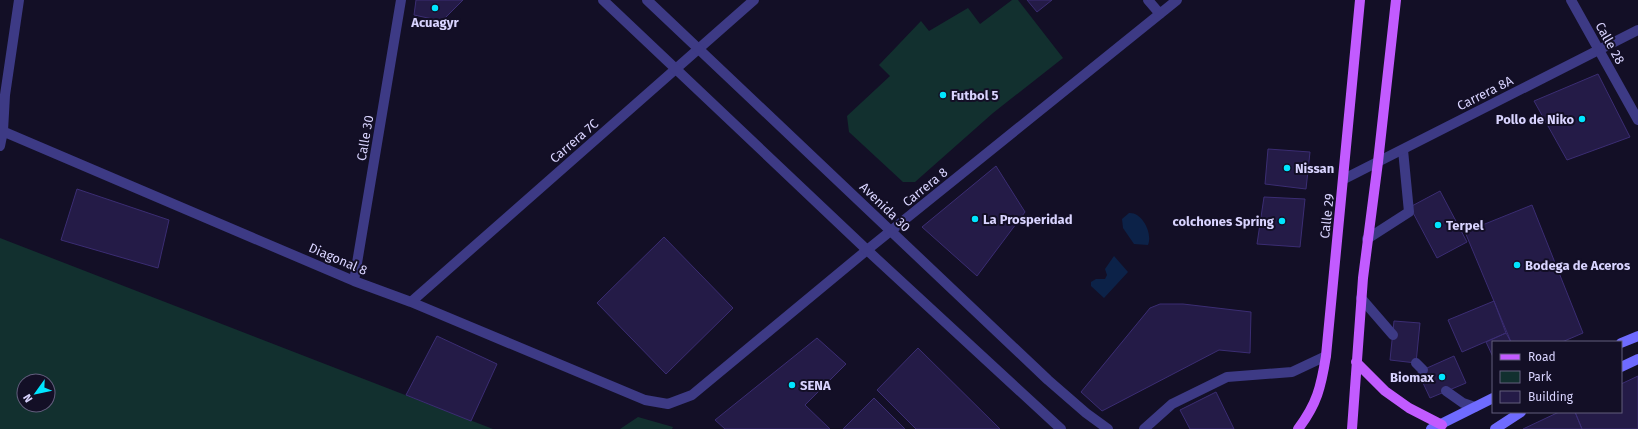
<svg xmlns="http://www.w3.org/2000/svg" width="1638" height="429" font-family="'Fira Sans',sans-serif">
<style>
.green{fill:#12302f;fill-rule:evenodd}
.water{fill:#0c2248}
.building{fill:#241b47;stroke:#3b2d73}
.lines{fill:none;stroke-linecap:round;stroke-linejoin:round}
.service{stroke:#3d3a85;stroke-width:10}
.minor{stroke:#3d3a85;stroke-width:10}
.tertiary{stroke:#3d3a85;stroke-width:10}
.secondary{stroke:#6f6bff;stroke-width:10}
.primary{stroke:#c25bff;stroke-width:10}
.poi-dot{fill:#00e5ff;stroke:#130f26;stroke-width:1.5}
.labels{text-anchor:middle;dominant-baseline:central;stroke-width:4;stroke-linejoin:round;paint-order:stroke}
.poi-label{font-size:13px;font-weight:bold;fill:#d9d4ff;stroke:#130f26;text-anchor:start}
.street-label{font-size:13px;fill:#d9d4ff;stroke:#130f26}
</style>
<rect width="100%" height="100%" fill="#130f26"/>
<path class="green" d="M1012 0H1018L1063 58 993 113 915 182H903L849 132 847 116 890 76 879 65 921 21 929 31 968 8 980 24Z
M0 238 493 429H0ZM24 381H48V405H24Z
M638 417 673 427 672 429H620Z"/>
<path class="water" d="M1129 213C1142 212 1153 233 1148 245L1134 244 1123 228 1122 219Z
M1114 256 1128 272 1104 298 1091 286V282L1096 279H1105L1107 275 1105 269Z"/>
<path class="building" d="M416 0H463L442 21 414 15Z
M1027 0H1052L1037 12Z
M1598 74 1630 137 1567 160 1534 101Z
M1268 149 1310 152 1306 189 1265 184Z
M996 166 1025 212 977 276 922 227Z
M77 189 169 220 158 268 61 240Z
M1440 191 1467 242 1437 258 1410 207Z
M1264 197 1305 199 1300 247 1257 244Z
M1532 205 1583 333 1562 342H1511L1465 232Z
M664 237 733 308 666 374 597 303Z
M1494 301 1506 333 1462 352 1448 320Z
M1160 304H1183L1251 312 1250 353 1219 350 1102 411 1081 392 1150 308Z
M1394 321 1420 323 1416 363 1390 360Z
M1506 333 1511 342H1493V357L1486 342Z
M437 336 497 364 471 421 406 395Z
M817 338 846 364 805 405 830 429H725L715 420Z
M918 348 1000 429H916L877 390Z
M1454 356 1466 383 1430 398 1418 372Z
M1638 376V429H1582L1575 412H1621V384Z
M1216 392 1234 429H1190L1180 410Z
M874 398 905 429H843Z
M1559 412H1575L1582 429H1523Z"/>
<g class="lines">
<path class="service" d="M1367 239 1409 212 1403 150
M1361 298 1393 335
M1416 363 1423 370
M1446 391 1463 403 1475 407
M1144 429 1172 404 1227 377 1292 372 1326 356"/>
<path class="minor" d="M1148 0 1160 14
M1571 0 1638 120
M0 130 354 281 411 302 645 400 668 404 692 395 867 250 1177 0
M0 146 3 131 5 95 19 0
M1344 179 1638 30
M354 281 401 0
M411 302 754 0"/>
<path class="tertiary" d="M603 0 867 250 1061 429
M647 0 1048 380 1086 413 1108 429"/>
<path class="secondary" d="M1621 343 1638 336
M1621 367 1638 359
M1431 429 1493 398
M1495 429 1521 412"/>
<path class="primary" d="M1356 362 1385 391 1409 408 1442 425
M1298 429C1317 404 1321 387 1326 356L1360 0
M1352 429 1363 278 1378 162 1396 0"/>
</g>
<g class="poi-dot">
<circle cx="435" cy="8" r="4"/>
<circle cx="943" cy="95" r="4"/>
<circle cx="1582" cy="119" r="4"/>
<circle cx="1287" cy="168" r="4"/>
<circle cx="975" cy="219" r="4"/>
<circle cx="1282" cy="221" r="4"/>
<circle cx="1438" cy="225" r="4"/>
<circle cx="1517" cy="265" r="4"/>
<circle cx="1442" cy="377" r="4"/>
<circle cx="792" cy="385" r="4"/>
</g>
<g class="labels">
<g class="poi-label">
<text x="435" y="22" text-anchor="middle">Acuagyr</text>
<text x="951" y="95">Futbol 5</text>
<text x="1574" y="119" text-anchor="end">Pollo de Niko</text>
<text x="1295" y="168">Nissan</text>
<text x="983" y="219">La Prosperidad</text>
<text x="1274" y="221" text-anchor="end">colchones Spring</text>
<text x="1446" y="225">Terpel</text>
<text x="1525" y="265">Bodega de Aceros</text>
<text x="1434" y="377" text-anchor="end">Biomax</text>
<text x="800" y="385">SENA</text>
</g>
<g class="street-label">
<text transform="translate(1610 43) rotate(61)">Calle 28</text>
<text transform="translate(1485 93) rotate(-27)">Carrera 8A</text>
<text transform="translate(365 138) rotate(-80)">Calle 30</text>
<text transform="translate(574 141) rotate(-41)">Carrera 7C</text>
<text transform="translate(925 187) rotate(-39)">Carrera 8</text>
<text transform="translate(885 207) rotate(44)">Avenida 30</text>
<text transform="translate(1327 216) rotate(-84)">Calle 29</text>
<text transform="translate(338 259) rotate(23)">Diagonal 8</text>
</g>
</g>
<rect x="1492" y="341" width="130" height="72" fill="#130f26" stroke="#625e7d"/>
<rect x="1500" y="354" width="20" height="6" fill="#c25bff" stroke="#625e7d"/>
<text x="1528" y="361" font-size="12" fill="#d9d4ff">Road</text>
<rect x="1500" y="371" width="20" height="12" fill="#12302f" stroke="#625e7d"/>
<text x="1528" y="381" font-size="12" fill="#d9d4ff">Park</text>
<rect x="1500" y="391" width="20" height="12" fill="#241b47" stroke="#625e7d"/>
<text x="1528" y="401" font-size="12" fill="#d9d4ff">Building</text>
<g transform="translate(36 393) rotate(237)"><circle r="19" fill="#130f26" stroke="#625e7d"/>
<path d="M0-3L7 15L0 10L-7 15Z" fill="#00e5ff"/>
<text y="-6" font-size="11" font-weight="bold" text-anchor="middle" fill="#d9d4ff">N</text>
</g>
</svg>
